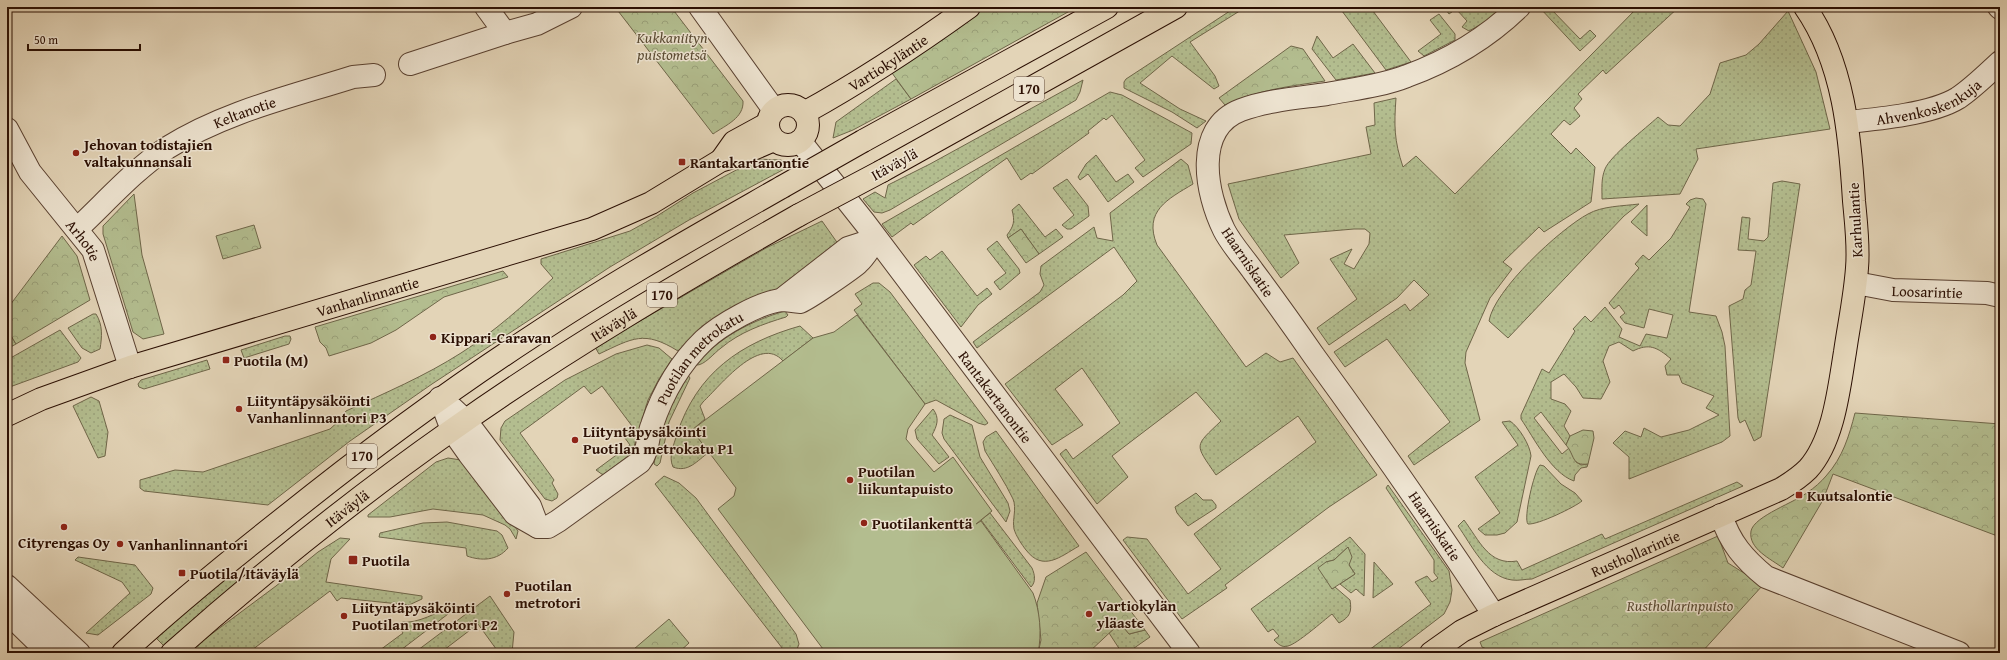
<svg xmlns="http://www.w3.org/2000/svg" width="2007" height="660" font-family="'Gentium Book Plus',serif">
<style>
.grass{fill:url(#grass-dots);stroke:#6f6649}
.forest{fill:url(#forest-crowns);stroke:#6f6649}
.garden{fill:#b3bd8f;stroke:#6f6649}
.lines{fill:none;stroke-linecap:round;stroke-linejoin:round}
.minor-casing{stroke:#594030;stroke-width:24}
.major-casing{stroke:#2b0f03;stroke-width:24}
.minor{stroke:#ede3d0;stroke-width:22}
.major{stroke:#e3d4b7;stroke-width:22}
.major-bridge-casing{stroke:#2b0f03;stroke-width:24;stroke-linecap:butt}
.major-bridge{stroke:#e3d4b7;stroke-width:22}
.poi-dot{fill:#8f2418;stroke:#ede3d0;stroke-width:1.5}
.labels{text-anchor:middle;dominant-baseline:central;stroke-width:3;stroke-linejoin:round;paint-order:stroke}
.shield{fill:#ede3d0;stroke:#654f40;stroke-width:1}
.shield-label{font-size:14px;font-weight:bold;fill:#2b0f03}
.park-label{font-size:15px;font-style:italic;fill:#5b4c34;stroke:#ede3d0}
.street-label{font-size:15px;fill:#2b0f03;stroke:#ede3d0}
.poi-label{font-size:15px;font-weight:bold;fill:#2b0f03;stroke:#ede3d0;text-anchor:start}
</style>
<defs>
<pattern id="grass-dots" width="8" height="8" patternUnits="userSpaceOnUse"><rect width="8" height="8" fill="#b3bd8f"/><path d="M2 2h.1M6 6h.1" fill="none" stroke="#9aa17a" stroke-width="1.8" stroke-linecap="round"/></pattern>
<pattern id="forest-crowns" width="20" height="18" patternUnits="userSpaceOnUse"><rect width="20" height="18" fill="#b3bd8f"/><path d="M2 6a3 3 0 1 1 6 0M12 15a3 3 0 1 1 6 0" fill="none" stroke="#9aa17a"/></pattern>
</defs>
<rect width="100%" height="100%" fill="#e3d4b7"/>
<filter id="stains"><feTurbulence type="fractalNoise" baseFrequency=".005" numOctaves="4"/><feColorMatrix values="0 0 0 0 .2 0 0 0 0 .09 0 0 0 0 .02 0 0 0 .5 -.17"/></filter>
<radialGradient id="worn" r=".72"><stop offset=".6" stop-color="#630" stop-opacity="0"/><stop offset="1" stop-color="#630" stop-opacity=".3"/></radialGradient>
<path class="grass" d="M1236 7H1246L1190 42 1215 76 1219 86 1214 89 1172 56 1140 83 1180 109 1206 121 1197 128 1172 112 1124 88V82L1126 79Z
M1339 7H1370L1411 62 1386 70Z
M1444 7H1502L1485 22 1469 31 1462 27 1467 21 1456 9 1449 14Z
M1541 7H1549L1580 39 1590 30 1596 36 1580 51 1540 8Z
M1638 7H1679L1606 74 1603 70 1578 94 1582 99 1574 108 1580 116 1570 125 1564 120 1551 134 1571 154 1576 148 1595 167 1591 202 1544 232 1539 227 1503 262 1512 269 1490 298 1466 352 1465 363 1480 420 1414 465 1408 456 1450 422 1387 339 1345 367 1334 352 1405 304 1410 311 1429 295 1414 280 1397 298 1329 345 1317 328 1357 299 1330 259 1352 249 1344 264 1354 269 1369 244 1370 233 1365 229H1354L1284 235 1299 263 1281 278 1239 219 1228 184 1371 154 1366 127 1375 125 1374 103 1396 98C1394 126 1394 140 1403 167L1416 156 1455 194Z
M1788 11 1816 72 1830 129 1696 149 1698 159 1680 194 1602 199C1602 188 1601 179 1605 169 1610 156 1646 128 1658 117L1668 125 1680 126 1710 94 1720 63 1746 55 1759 44Z
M1439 14 1455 34V40L1424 56 1418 51 1441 34 1430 20Z
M1317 36 1333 58 1353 44 1375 73 1336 80 1312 49Z
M896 79 911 99 853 130 833 138 836 122Z
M1083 80 1080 92 1076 100 890 210 882 213 874 212 863 199 875 192 885 198 888 185 930 164Z
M1110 92 1122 95 1192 133 1191 144 1143 177 1135 168 1145 160 1112 115 1106 120 1104 118 1088 131 1089 133 1032 174 1031 173 1021 180 1007 158 913 225 911 223 892 237 882 224Z
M1096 155 1116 182 1128 174 1134 182 1108 202 1088 174 1080 180 1078 177 1086 164Z
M757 159 781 160 790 166 689 220 610 267 432 384 350 441 268 505 144 491 140 488V480L175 470 203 472 330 429 340 420 346 411C385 393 425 376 461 353 494 332 524 305 553 278L541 264V259L630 231 657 216 693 193Z
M1181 159 1188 165 1193 184C1168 199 1143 211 1157 245L1246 367 1266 353 1280 362 1293 358 1377 475 1329 507 1225 585 1227 588 1182 619 1123 540 1127 537 1147 539 1188 594 1221 569 1194 534 1316 442 1298 416 1216 475C1194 443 1194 447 1221 421L1196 392 1112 456 1128 477 1097 504 1060 454 1066 449 1073 459 1120 423 1082 368 1055 389 1083 425 1052 445 1005 384 1123 295 1137 281 1114 247 977 348 973 342 1040 292 1044 285 1040 274 1041 266 1094 227 1097 238 1113 241 1110 213Z
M1067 179 1088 206 1089 216 1071 229H1067L1062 225 1074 215 1053 188Z
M1782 181 1800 184 1761 437 1754 441 1745 420 1740 423 1738 418 1729 306 1743 299 1745 290 1751 285 1756 251 1738 250 1742 217 1750 218 1748 239 1764 241 1768 237 1773 183Z
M1696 198 1703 199 1706 204 1689 312 1716 316 1722 332 1725 346 1730 436 1722 442 1629 479V457L1613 443 1625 431 1641 437 1644 428 1661 437 1689 430 1719 415 1706 408 1714 396 1682 383 1679 375H1667L1665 366 1671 359C1657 347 1649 343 1633 351L1619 342 1609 346 1603 361 1610 382 1601 399 1583 398 1576 387 1564 374 1551 382V399L1565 404 1571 411 1564 426 1570 436 1566 445 1541 412 1534 418 1562 454 1569 448 1576 462 1581 465 1588 464 1587 467 1581 468 1575 475 1574 481C1551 473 1534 438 1521 419V415L1542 369 1549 373 1575 331 1573 329 1585 316 1591 322 1605 307 1622 329 1619 337 1640 346 1646 334 1667 338 1673 315 1649 309 1644 328 1625 323 1620 317 1625 313 1619 305 1614 309 1609 303 1639 268 1635 264 1643 255 1649 260 1671 238 1690 207 1686 204 1690 200Z
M1019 204 1045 237 1056 229 1063 237 1039 254 1021 229 1008 238 1007 235C1014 226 1015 221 1012 210Z
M1639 204 1624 216 1508 338 1489 321C1494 290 1560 229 1588 214 1602 206 1623 206 1639 204Z
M1647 205V236L1631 222Z
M822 221 841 248 793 285 701 329 678 351C644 330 633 338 599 354L595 347 766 248Z
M997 241 1019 269 1020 273 1000 290 994 282 1006 273 987 249Z
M942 251 977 296 987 288 992 294 978 305 961 327 914 265 926 256 930 260Z
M873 283H879L890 292 988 423 985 425 978 423 936 400 925 404 854 310 862 304 855 294Z
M785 311 788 315 786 317C763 324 740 332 721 348 714 353 704 366 696 365 719 337 751 321 785 311Z
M93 314H96C103 325 102 337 100 349L91 353 82 348 68 328Z
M800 326 813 338 783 361C760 334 720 386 703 402L700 406 705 419 692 430 709 452C697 461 688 473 673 467 668 456 674 445 677 434 697 373 740 343 800 326Z
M7 329 16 344 7 349Z
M60 330 81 358 78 362 7 388V360Z
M285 336H290L291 339 289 344 244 358 241 350Z
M647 345 659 348 672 359 659 379 648 400 632 453 603 475 596 470 630 445 622 434 632 426 602 386 591 394 584 386 520 433 554 480 552 483 558 494 557 498 552 501 545 499 500 440 501 428 505 421 565 380 616 354Z
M207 360 210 369 144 389 139 387 138 384 141 380Z
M688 375 690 378 669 422 660 463 657 466 654 464 660 430 668 410Z
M91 397 99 401 108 432 105 456 98 458 73 406Z
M933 409C940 418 937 426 932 435L949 457 939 464 917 439 915 430Z
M950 415 972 425 980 457 1008 503 1010 511 1006 522 944 439 942 433 944 419Z
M1510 421C1519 427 1530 445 1531 456L1517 522 1505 533 1497 535H1485L1478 529 1500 513 1475 477 1518 445 1502 422Z
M996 431 1079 546C1060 557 1043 572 1026 550 1022 545 1016 536 1014 529 1012 519 1017 509 1013 499 1005 482 994 466 985 451L983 442 986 437Z
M448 458 461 460 473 469 518 531 516 539 510 529 505 525 483 515 433 509 390 517H368V515L436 462Z
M1540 465 1544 466 1561 484 1575 493 1582 501C1575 507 1538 525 1528 524 1523 519 1534 471 1540 465Z
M664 476 679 483 696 498 796 634 799 644 796 652 786 653 655 484Z
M1737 482 1743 486 1532 579C1525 579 1519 581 1512 580 1486 577 1471 544 1458 526L1464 520C1479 540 1489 566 1517 561L1522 570 1602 534 1605 539Z
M1388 485 1449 571 1452 590 1450 602 1444 614 1393 653H1365L1431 604 1415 582 1427 576 1432 582 1438 578 1434 573V560L1386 488Z
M1196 493 1203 500H1212L1216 505V508L1188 526 1177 513 1175 507Z
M990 513 1032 568C1035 575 1036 582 1031 587L981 520Z
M447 522 497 531 502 535 508 548C497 561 481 561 467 556L466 548 379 537 380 533 423 523Z
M1350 537 1365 554 1364 596 1356 589 1351 593 1340 584 1355 574 1349 565 1348 547 1334 560 1326 562 1332 589 1335 587 1350 600C1352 612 1350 617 1339 623L1332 614C1323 621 1297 644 1288 646 1282 648 1278 644 1274 640L1279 636 1273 629 1268 632 1251 609Z
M340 538 350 539 331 559 326 582 422 596V599L409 605 341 598 337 601 330 591 248 653H186L276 586 318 552Z
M78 557 135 565 153 588 151 594 98 635 86 633 130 593 122 582 75 560Z
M1374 562 1393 584 1373 598Z
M228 573 238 583 164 646 154 636Z
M490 596 514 632 512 653H499L478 624 440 653H414Z
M452 605 455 606 448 614 397 653H376L403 633 400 628 402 622C417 624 439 612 452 605Z
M1121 623 1129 634 1145 630 1150 637 1127 653H1122L1109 633Z"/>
<path class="forest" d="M615 7H671L743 101C744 118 726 125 713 134Z
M984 7H1077L911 99 892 73Z
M1291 46 1303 49 1325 81C1291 86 1257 90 1225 105L1219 98Z
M134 194 142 255 164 334 143 339 133 332 103 234V226Z
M254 225 261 248 223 259 216 236Z
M1021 229 1039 254 1026 263 1008 238Z
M62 236 77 256 90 300 16 344 7 329V309Z
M503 271 508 277 444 297 396 330 371 343 329 356 326 348 320 342 315 327Z
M1855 413 2000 424V537L1833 474 1823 500 1783 568C1771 559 1748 549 1751 531 1754 516 1796 502 1808 492 1814 488 1821 482 1826 476 1843 457 1849 436 1855 413Z
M1583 430 1593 431 1594 438 1588 464C1571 466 1575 455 1566 445L1570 436Z
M1718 536 1728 563 1763 585 1701 653H1495L1482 647 1480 642Z
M1348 547 1352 557 1349 565 1355 574 1332 589 1318 568 1326 562 1334 560Z
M1086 552 1145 630 1129 634 1120 623 1088 653H1038L1041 640 1037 603 1046 577Z
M669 619 689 643 678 653H661L634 649Z"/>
<path class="garden" d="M857 315 925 404 908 429 906 439 934 472 953 457 992 511 976 524 981 521 1033 593C1040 611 1042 634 1038 653H826L718 509 734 496 736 488 692 430 813 338 834 332Z"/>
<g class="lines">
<g class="minor-casing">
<g id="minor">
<path d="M486 7 505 33"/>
<path d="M700 7 774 110"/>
<path d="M1999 7 2000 8"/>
<path d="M410 64 505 33 537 24 571 7"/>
<path id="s1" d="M1847 122C1878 119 1932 114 1958 98 1973 88 1987 74 2000 62"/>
<path id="s2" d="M7 129 30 172 93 250 130 367"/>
<path id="s3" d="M800 141 865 223 1189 653"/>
<path id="s4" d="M77 229C106 202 134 170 167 148 224 112 290 97 353 77L374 75"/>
<path id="s5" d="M1856 283 1893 290 1987 293 2000 296"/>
<path d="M785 297 848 248 876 239"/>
<path id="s6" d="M440 398 452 430 469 454 515 514 538 527H548L558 521 640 462C649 451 647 437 652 425 663 392 679 364 704 340 720 325 760 302 782 300 788 300 794 302 800 302 805 301 853 268 858 263 865 257 871 246 876 239"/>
<path d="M452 408 466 421 530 506 538 527"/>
<path d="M1721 515C1730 543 1744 559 1766 577L1959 653"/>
<path d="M7 586 79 653"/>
<path d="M7 612 49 653"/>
<path d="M1494 615C1436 527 1376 441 1314 356 1294 327 1274 299 1253 271 1244 258 1231 244 1224 230 1206 194 1193 128 1241 110 1268 100 1299 98 1327 94 1353 89 1382 86 1407 76 1448 61 1487 38 1519 7"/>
</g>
</g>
<g class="major-casing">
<g id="major">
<circle cx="788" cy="125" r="20"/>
<path id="s7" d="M804 113C862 81 915 46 969 7"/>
<path d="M863 141 1107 7"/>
<path d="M722 159 734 142 767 124"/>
<path d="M882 171 1176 7"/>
<path id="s8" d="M7 415 41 399 130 367 592 229 651 203 720 161 739 155 774 140"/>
<path d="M123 653C172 608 223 566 275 525 358 458 442 395 531 337 612 283 698 235 782 187"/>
<path id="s9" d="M172 653C261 574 355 498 452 430 563 351 681 282 799 215"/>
<path id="s10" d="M1431 653 1462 631 1494 615 1781 489C1791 483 1800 477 1808 469 1834 440 1839 388 1845 352 1849 324 1855 296 1857 268 1859 246 1856 223 1854 201 1850 136 1844 63 1805 7"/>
</g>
</g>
<use href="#minor" class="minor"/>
<use href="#major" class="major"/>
<g class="major-bridge-casing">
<path id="major-bridge" d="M782 187 863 141
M799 215 882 171"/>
</g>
<use href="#major-bridge" class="major-bridge"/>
</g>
<g class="poi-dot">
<circle cx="76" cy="153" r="4"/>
<rect x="678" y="158" width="8" height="8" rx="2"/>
<circle cx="433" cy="337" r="4"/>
<rect x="222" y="356" width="8" height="8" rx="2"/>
<circle cx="239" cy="409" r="4"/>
<circle cx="575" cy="440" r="4"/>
<circle cx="850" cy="480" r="4"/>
<rect x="1795" y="491" width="8" height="8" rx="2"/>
<circle cx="864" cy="523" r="4"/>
<circle cx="64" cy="527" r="4"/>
<circle cx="120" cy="544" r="4"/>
<rect x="348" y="555" width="10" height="10" rx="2"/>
<rect x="178" y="569" width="8" height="8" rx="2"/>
<circle cx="507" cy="594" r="4"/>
<circle cx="1089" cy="614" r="4"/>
<circle cx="344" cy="616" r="4"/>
</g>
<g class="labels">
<g class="shield">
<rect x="1014" y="77" width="30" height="24" rx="3"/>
<rect x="647" y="283" width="30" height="24" rx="3"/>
<rect x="347" y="444" width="30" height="24" rx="3"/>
</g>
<g class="shield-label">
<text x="1029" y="89">170</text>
<text x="662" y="295">170</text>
<text x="362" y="456">170</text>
</g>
<g class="park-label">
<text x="672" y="37">Kukkaniityn<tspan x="672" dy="17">puistometsä</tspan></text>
<text x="1680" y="605">Rusthollarinpuisto</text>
</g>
<g class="street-label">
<text stroke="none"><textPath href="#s7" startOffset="98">Vartiokyläntie</textPath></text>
<text stroke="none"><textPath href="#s1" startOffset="85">Ahvenkoskenkuja</textPath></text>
<text stroke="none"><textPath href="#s4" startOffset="207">Keltanotie</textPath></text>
<text transform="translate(894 164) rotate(-29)">Itäväylä</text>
<text transform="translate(1855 220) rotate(-93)">Karhulantie</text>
<text stroke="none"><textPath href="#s2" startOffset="136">Arhotie</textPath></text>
<text transform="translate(1248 262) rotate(56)">Haarniskatie</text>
<text stroke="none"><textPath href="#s5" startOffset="72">Loosarintie</textPath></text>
<text stroke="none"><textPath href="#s8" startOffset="380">Vanhanlinnantie</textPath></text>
<text stroke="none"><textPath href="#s9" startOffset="551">Itäväylä</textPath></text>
<text stroke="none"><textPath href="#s6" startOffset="412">Puotilan metrokatu</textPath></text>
<text stroke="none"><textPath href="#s3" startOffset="322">Rantakartanontie</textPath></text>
<text stroke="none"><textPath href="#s9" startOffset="227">Itäväylä</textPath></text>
<text transform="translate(1435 526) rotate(56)">Haarniskatie</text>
<text stroke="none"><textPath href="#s10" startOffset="228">Rusthollarintie</textPath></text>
</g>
<g class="poi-label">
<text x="84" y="144">Jehovan todistajien<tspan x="84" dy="17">valtakunnansali</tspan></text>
<text x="690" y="162">Rantakartanontie</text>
<text x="441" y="337">Kippari-Caravan</text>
<text x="234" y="360">Puotila (M)</text>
<text x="247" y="400">Liityntäpysäköinti<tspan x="247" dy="17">Vanhanlinnantori P3</tspan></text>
<text x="583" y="431">Liityntäpysäköinti<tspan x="583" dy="17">Puotilan metrokatu P1</tspan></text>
<text x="858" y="471">Puotilan<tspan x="858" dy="17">liikuntapuisto</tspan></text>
<text x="1807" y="495">Kuutsalontie</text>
<text x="872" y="523">Puotilankenttä</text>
<text x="64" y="542" text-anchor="middle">Cityrengas Oy</text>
<text x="128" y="544">Vanhanlinnantori</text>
<text x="362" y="560">Puotila</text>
<text x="190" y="573">Puotila/Itäväylä</text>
<text x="515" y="585">Puotilan<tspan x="515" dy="17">metrotori</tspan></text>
<text x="1097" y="605">Vartiokylän<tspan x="1097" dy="17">yläaste</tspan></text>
<text x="352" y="607">Liityntäpysäköinti<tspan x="352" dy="17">Puotilan metrotori P2</tspan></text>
</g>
</g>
<rect width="2007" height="660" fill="none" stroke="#e3d4b7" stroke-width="24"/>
<rect x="8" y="8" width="1991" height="644" fill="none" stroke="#2b0f03" stroke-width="2"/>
<rect x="12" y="12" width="1983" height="636" fill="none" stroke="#2b0f03"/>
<path d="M28 44v6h112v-6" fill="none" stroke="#2b0f03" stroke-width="2"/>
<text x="34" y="44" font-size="12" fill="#2b0f03" stroke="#ede3d0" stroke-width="3" paint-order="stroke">50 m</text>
<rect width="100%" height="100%" filter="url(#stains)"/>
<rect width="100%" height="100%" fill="url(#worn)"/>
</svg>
